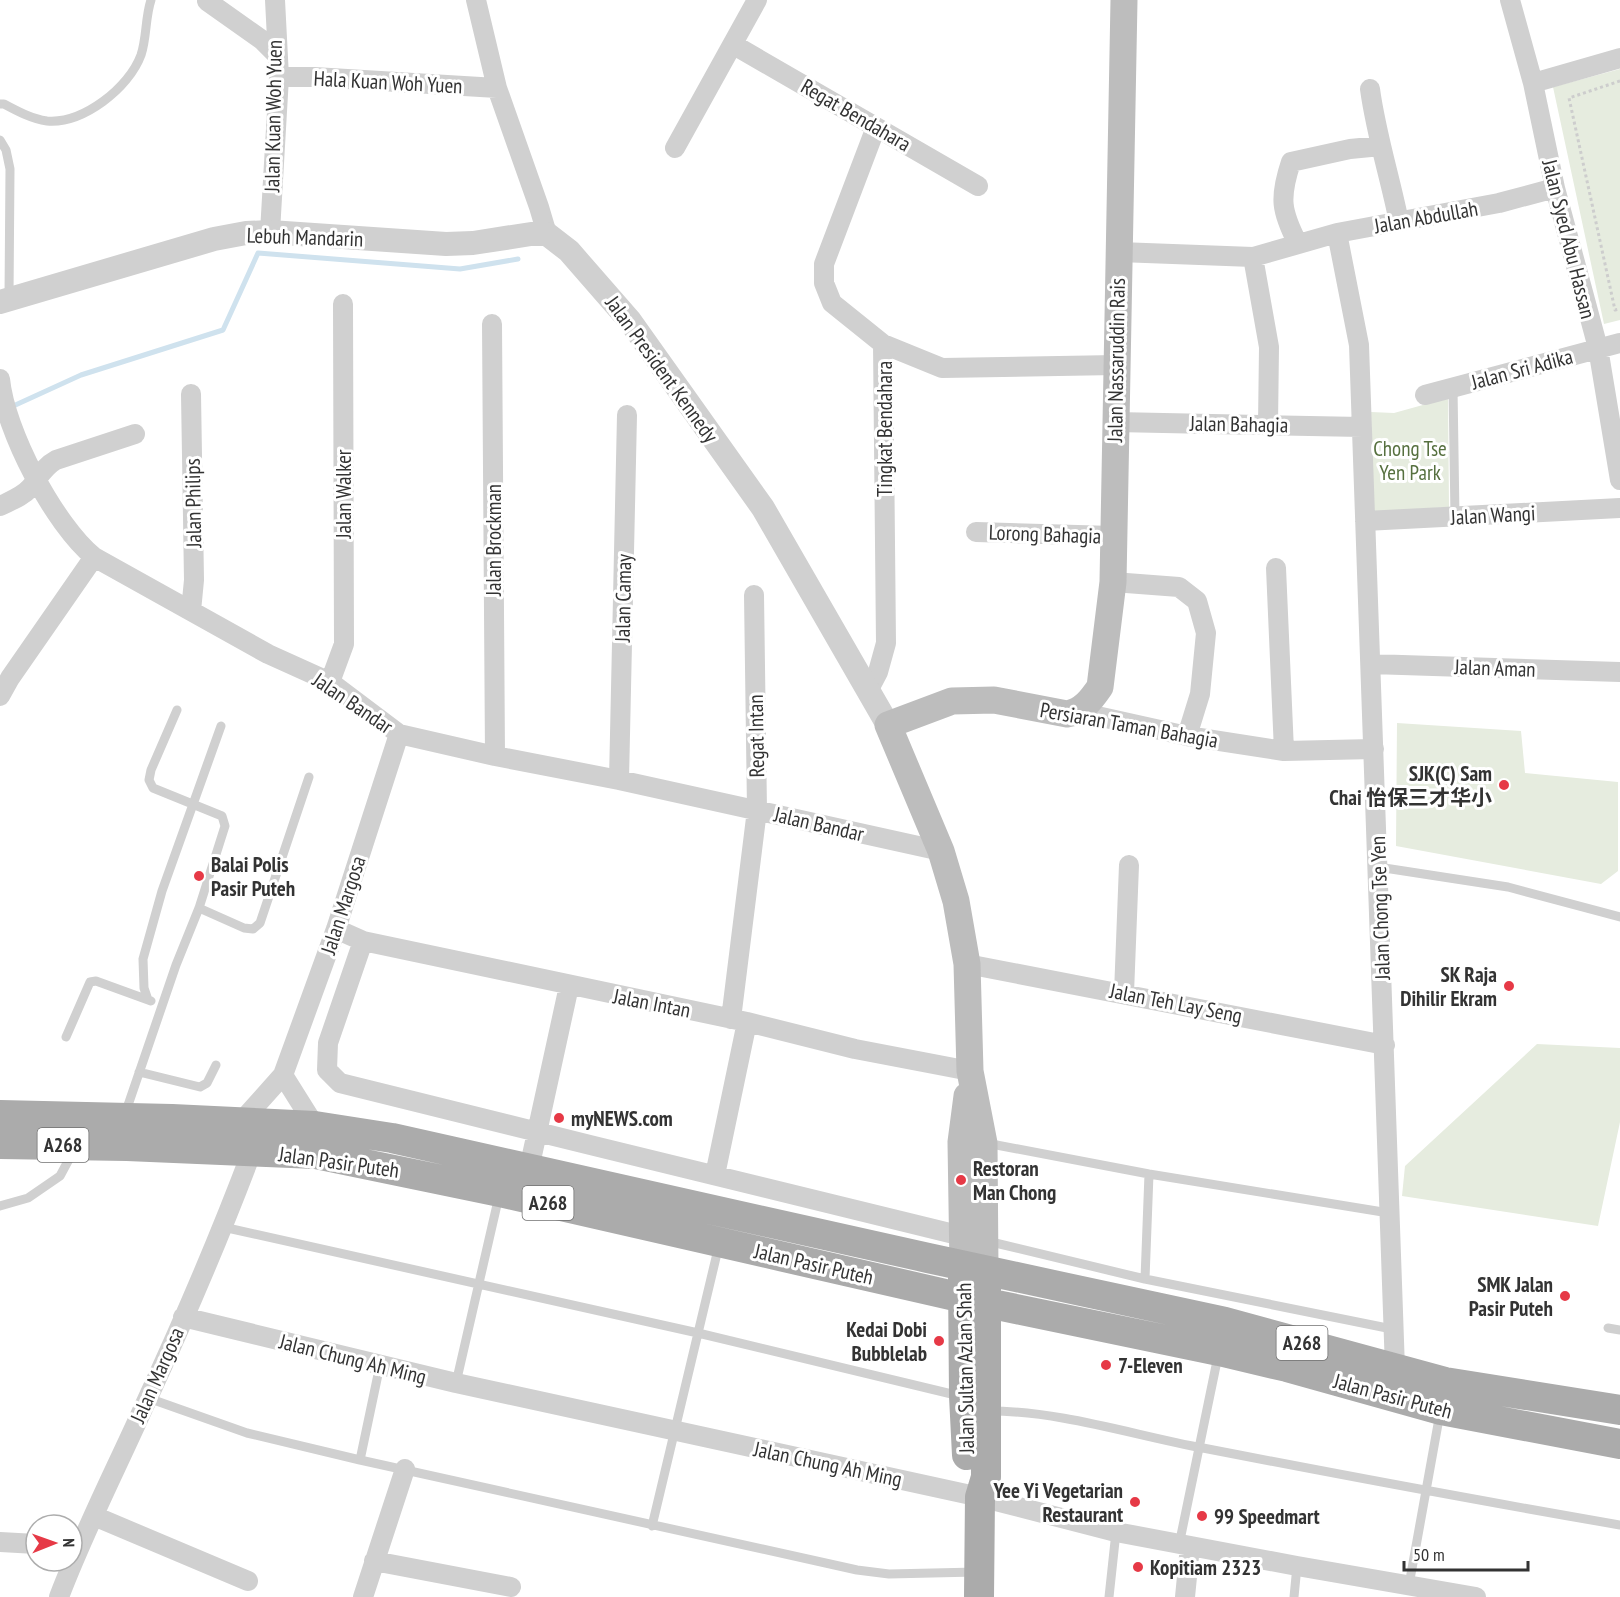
<svg xmlns="http://www.w3.org/2000/svg" width="1620" height="1597" font-family="'PT Sans Narrow','Noto Sans SC',sans-serif">
<style>
.green{fill:#e6ecdf}
.lines{fill:none;stroke-linecap:round;stroke-linejoin:round}
.stream{stroke:#cfe2ee;stroke-width:5}
.path{stroke:#cdcdcd;stroke-width:3;stroke-dasharray:3 3;stroke-linecap:butt}
.service{stroke:#d0d0d0;stroke-width:9}
.minor{stroke:#d0d0d0;stroke-width:20}
.tertiary{stroke:#d0d0d0;stroke-width:24}
.secondary{stroke:#bdbdbd;stroke-width:27}
.primary{stroke:#ababab;stroke-width:30}
.poi-dot{fill:#e63946;stroke:#fff;stroke-width:2}
.labels{text-anchor:middle;dominant-baseline:central;stroke-width:6;stroke-linejoin:round;paint-order:stroke}
.shield{fill:#fff;stroke:#707070;stroke-width:1.5}
.shield-label{font-size:20px;font-weight:bold;fill:#333}
.street-label{font-size:21px;fill:#333;stroke:#fff}
.park-label{font-size:21px;fill:#56703f;stroke:#fff}
.poi-label{font-size:21px;font-weight:bold;fill:#333;stroke:#fff;text-anchor:start}
</style>
<rect width="100%" height="100%" fill="#fff"/>
<path class="green" d="M1620 69V320L1604 324 1553 87Z
M1448 398 1449 507 1373 512 1371 412 1394 413Z
M1397 723 1521 731 1525 773 1618 782V871L1601 884 1396 846Z
M1537 1044 1620 1048V1122L1598 1226 1402 1196 1405 1166Z"/>
<g class="lines">
<path class="stream" d="M11 407 81 375 223 330 258 253 460 269 518 259"/>
<path class="path" d="M1620 81 1569 98 1615 310 1620 309"/>
<path class="service" d="M0 104H4C17 111 32 119 47 121 83 124 129 88 141 55 147 37 145 18 151 0
M0 140 6 150 10 169 9 297
M1453 388 1455 517
M1378 867 1508 887 1620 917
M199 908 244 928 253 929 260 923 309 777
M148 1000 144 988 143 959 162 891 221 726
M66 1037 90 982 96 981 151 1001
M139 1072 200 1087 207 1083 216 1065
M125 1114 176 965 199 908 225 826 222 816 153 788 149 780 151 770 177 710
M986 1143 1149 1174 1389 1213
M0 1206 28 1198 60 1176 74 1150
M223 1227 698 1333 960 1396
M987 1241 1145 1279 1392 1329
M1145 1279 1149 1174
M1608 1328 1620 1330
M456 1383 499 1196
M148 1398 247 1433 360 1460 380 1365
M989 1411C1061 1411 1133 1435 1203 1448 1342 1475 1481 1501 1620 1525
M360 1460 857 1570 889 1574 976 1572
M652 1526 719 1245
M1179 1545 1218 1356
M1409 1585 1440 1413
M1109 1597 1116 1532
M1294 1597 1297 1566"/>
<path class="minor" d="M476 0 497 88 539 207 547 234
M1510 0 1533 83 1555 188 1598 348 1620 480
M207 1 262 40 277 55
M734 45 978 186
M279 77H314L497 88
M1533 83 1620 58
M1370 89C1376 134 1390 177 1399 222
M675 148 757 0
M270 232 279 77 275 0
M1337 233 1359 345 1395 1369
M1298 244C1281 211 1279 198 1291 162L1350 149 1381 146
M1119 252 1253 257 1337 233 1499 203 1555 188
M1253 257 1269 347 1268 425
M492 324 495 756
M883 344 942 368 1116 365
M0 379C5 431 54 524 94 557L268 654 330 682 399 734 495 756 619 780 941 851
M191 394 194 580 191 611
M1425 395 1620 343
M1115 422 1362 427
M0 506C10 501 22 497 30 488 39 478 43 467 56 460L135 434
M1365 521 1620 508
M976 532 1113 536
M1276 568 1284 751
M1113 582 1179 587 1197 601 1206 633 1200 694 1187 736
M1371 664 1620 672
M330 682 344 644 343 304
M868 691 878 672 886 643 883 344 832 303 824 283V264L876 127
M0 696 10 678 94 557
M1079 712 1187 736 1284 751 1374 749
M619 780 627 415
M336 929 363 941 747 1022 855 1049 970 1071
M363 941 328 1043 327 1070 340 1083C547 1135 755 1185 962 1236
M967 964 1385 1045
M1124 993 1129 865
M731 1019 757 810 754 595
M283 1075 315 1126
M241 1122 283 1075 336 929 399 734
M529 1169 569 986
M715 1175 747 1022
M183 1317 456 1383 980 1497 1116 1532 1297 1566 1476 1597
M94 1516 248 1581
M0 1542 36 1544
M374 1561 511 1587
M59 1597C84 1531 117 1467 146 1402 184 1320 220 1236 252 1151
M363 1597 405 1469
M1185 1597 1190 1546"/>
<path class="tertiary" d="M0 302 214 239 246 233 270 232 446 244 473 243 531 234H547L569 251 630 321 763 508 888 725"/>
<path class="secondary" d="M963 1266 961 1142 967 1096
M985 1271 984 1143 970 1071 967 964 956 901 941 851 888 725 952 701 994 700 1067 714C1083 711 1091 700 1100 687L1113 582 1124 0"/>
<path class="primary" d="M0 1115 172 1119 315 1126 392 1138 928 1258 1225 1322 1445 1382 1620 1410
M0 1144 127 1146 316 1154 500 1192 963 1298 1219 1351 1287 1367 1441 1410 1620 1444
M963 1278 964 1396 967 1455
M979 1597 980 1497 986 1477V1283"/>
</g>
<g class="poi-dot">
<circle cx="1504" cy="785" r="6"/>
<circle cx="199" cy="876" r="6"/>
<circle cx="1509" cy="986" r="6"/>
<circle cx="559" cy="1118" r="6"/>
<circle cx="961" cy="1180" r="6"/>
<circle cx="1565" cy="1296" r="6"/>
<circle cx="939" cy="1341" r="6"/>
<circle cx="1106" cy="1365" r="6"/>
<circle cx="1135" cy="1502" r="6"/>
<circle cx="1202" cy="1516" r="6"/>
<circle cx="1138" cy="1567" r="6"/>
</g>
<g class="labels">
<g class="shield">
<rect x="37.5" y="1128" width="51" height="34" rx="4.5"/>
<rect x="522.5" y="1186" width="51" height="34" rx="4.5"/>
<rect x="1276.5" y="1326" width="51" height="34" rx="4.5"/>
</g>
<g class="shield-label">
<text x="63" y="1145">A268</text>
<text x="548" y="1203">A268</text>
<text x="1302" y="1343">A268</text>
</g>
<g class="street-label">
<text transform="translate(388 82) rotate(3)">Hala Kuan Woh Yuen</text>
<text transform="translate(856 115) rotate(30)">Regat Bendahara</text>
<text transform="translate(273 116) rotate(-89)">Jalan Kuan Woh Yuen</text>
<text transform="translate(1426 217) rotate(-10)">Jalan Abdullah</text>
<text transform="translate(305 237) rotate(2)">Lebuh Mandarin</text>
<text transform="translate(1569 239) rotate(76)">Jalan Syed Abu Hassan</text>
<text transform="translate(1116 360) rotate(-89)">Jalan Nassaruddin Rais</text>
<text transform="translate(662 369) rotate(54)">Jalan President Kennedy</text>
<text transform="translate(1522 369) rotate(-15)">Jalan Sri Adika</text>
<text transform="translate(1239 424) rotate(1)">Jalan Bahagia</text>
<text transform="translate(884 429) rotate(-90)">Tingkat Bendahara</text>
<text transform="translate(343 494) rotate(-90)">Jalan Walker</text>
<text transform="translate(193 503) rotate(-91)">Jalan Philips</text>
<text transform="translate(1493 515) rotate(-3)">Jalan Wangi</text>
<text transform="translate(1045 534) rotate(2)">Lorong Bahagia</text>
<text transform="translate(493 540) rotate(-90)">Jalan Brockman</text>
<text transform="translate(623 598) rotate(-89)">Jalan Camay</text>
<text transform="translate(1495 668) rotate(2)">Jalan Aman</text>
<text transform="translate(353 703) rotate(34)">Jalan Bandar</text>
<text transform="translate(1129 725) rotate(10)">Persiaran Taman Bahagia</text>
<text transform="translate(756 736) rotate(-91)">Regat Intan</text>
<text transform="translate(819 824) rotate(13)">Jalan Bandar</text>
<text transform="translate(343 905) rotate(-72)">Jalan Margosa</text>
<text transform="translate(1380 908) rotate(-92)">Jalan Chong Tse Yen</text>
<text transform="translate(652 1003) rotate(11)">Jalan Intan</text>
<text transform="translate(1176 1003) rotate(11)">Jalan Teh Lay Seng</text>
<text transform="translate(339 1162) rotate(8)">Jalan Pasir Puteh</text>
<text transform="translate(814 1264) rotate(13)">Jalan Pasir Puteh</text>
<text transform="translate(353 1359) rotate(14)">Jalan Chung Ah Ming</text>
<text transform="translate(965 1368) rotate(-91)">Jalan Sultan Azlan Shah</text>
<text transform="translate(157 1375) rotate(-66)">Jalan Margosa</text>
<text transform="translate(1393 1396) rotate(15)">Jalan Pasir Puteh</text>
<text transform="translate(828 1464) rotate(12)">Jalan Chung Ah Ming</text>
</g>
<g class="park-label">
<text x="1410" y="448">Chong Tse<tspan x="1410" dy="24">Yen Park</tspan></text>
</g>
<g class="poi-label">
<text x="1492" y="773" text-anchor="end">SJK(C) Sam<tspan x="1492" dy="24">Chai 怡保三才华小</tspan></text>
<text x="211" y="864">Balai Polis<tspan x="211" dy="24">Pasir Puteh</tspan></text>
<text x="1497" y="974" text-anchor="end">SK Raja<tspan x="1497" dy="24">Dihilir Ekram</tspan></text>
<text x="571" y="1118">myNEWS.com</text>
<text x="973" y="1168">Restoran<tspan x="973" dy="24">Man Chong</tspan></text>
<text x="1553" y="1284" text-anchor="end">SMK Jalan<tspan x="1553" dy="24">Pasir Puteh</tspan></text>
<text x="927" y="1329" text-anchor="end">Kedai Dobi<tspan x="927" dy="24">Bubblelab</tspan></text>
<text x="1118" y="1365">7-Eleven</text>
<text x="1123" y="1490" text-anchor="end">Yee Yi Vegetarian<tspan x="1123" dy="24">Restaurant</tspan></text>
<text x="1214" y="1516">99 Speedmart</text>
<text x="1150" y="1567">Kopitiam 2323</text>
</g>
</g>
<g transform="translate(54 1543) rotate(89)"><circle r="28" fill="#ffffff" stroke="#adadad" stroke-width="1.5"/>
<path d="M0-4.5L10 22L0 15L-10 22Z" fill="#e63946"/>
<text y="-9" font-size="16" font-weight="bold" text-anchor="middle" fill="#333333">N</text>
</g>
<path d="M1404 1561v9h124v-9" fill="none" stroke="#333333" stroke-width="3"/>
<text x="1413" y="1561" font-size="18" fill="#333333" stroke="#ffffff" stroke-width="4.5" paint-order="stroke">50 m</text>
</svg>
